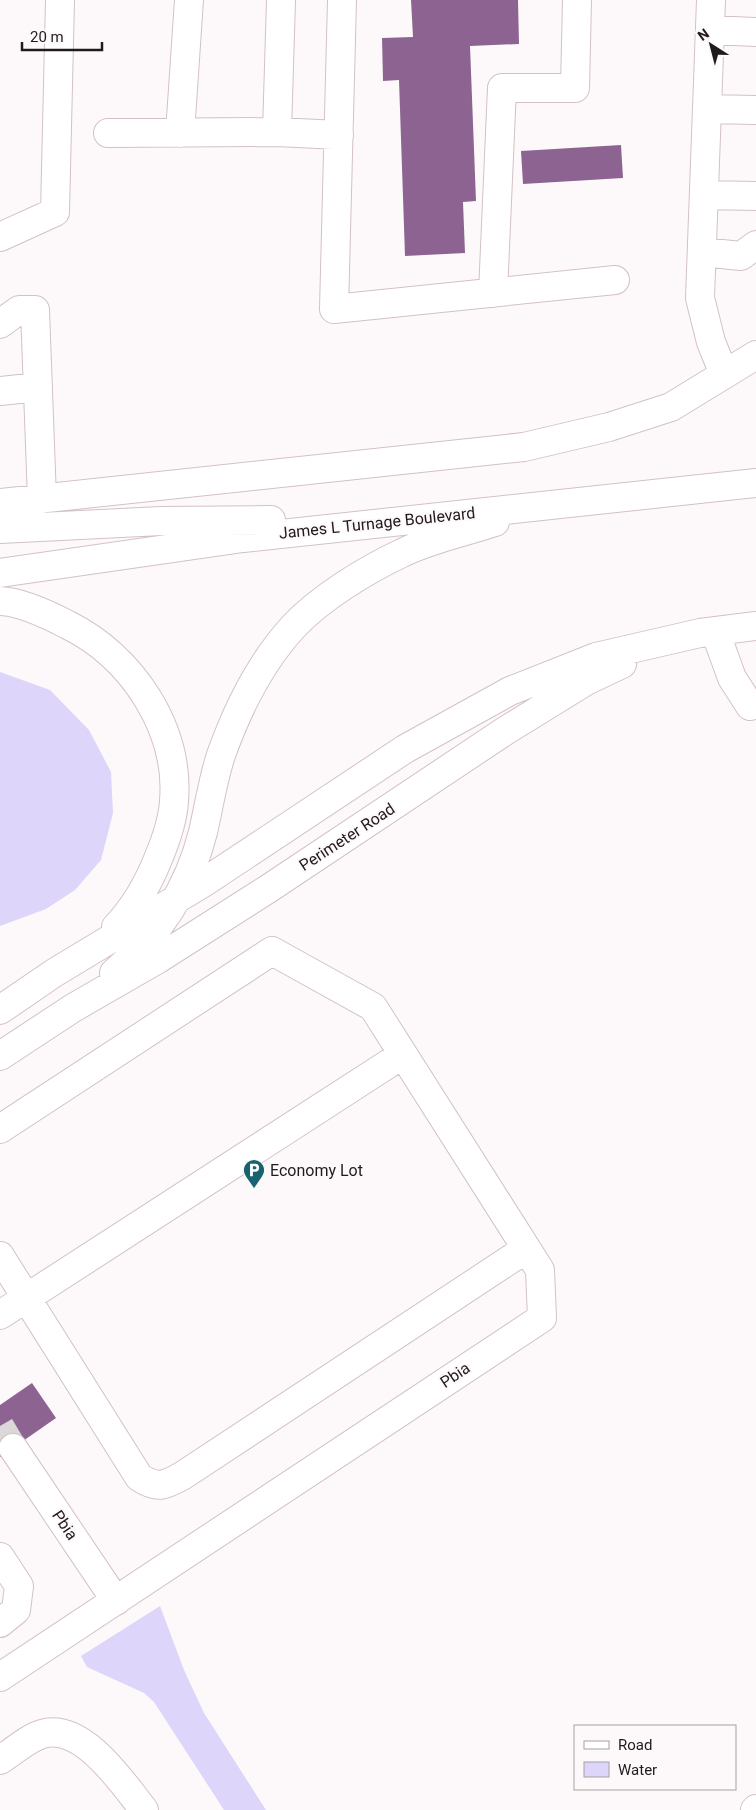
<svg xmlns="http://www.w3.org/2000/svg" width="756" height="1810" font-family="Roboto,sans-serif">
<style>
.water{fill:#ddd5fa}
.building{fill:#8d6491}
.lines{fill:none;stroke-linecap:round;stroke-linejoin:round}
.minor-tunnel{stroke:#dcd8d9;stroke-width:28;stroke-dasharray:28 14;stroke-linecap:butt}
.minor-casing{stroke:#d3c1c8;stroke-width:30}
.minor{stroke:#fff;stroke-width:28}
.labels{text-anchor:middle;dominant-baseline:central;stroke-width:4;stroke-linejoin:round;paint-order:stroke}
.street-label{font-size:16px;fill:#211a1d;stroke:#fdf9fa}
.poi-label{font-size:16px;fill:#211a1d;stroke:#fdf9fa;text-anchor:start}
</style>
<rect width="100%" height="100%" fill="#fdf9fa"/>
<path class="water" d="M0 672 50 690 89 730 111 772 113 813 101 860 75 890 46 909 0 926Z
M160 1606 184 1670 204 1713 266 1810H224L154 1702 144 1693 87 1667 81 1656Z"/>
<path class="building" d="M411 0H518L519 44 470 46 476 201 463 202 465 253 405 256 399 80 383 81 382 38 413 37Z
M621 145 623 178 523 184 521 151Z
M32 1383 56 1418 0 1457V1405Z"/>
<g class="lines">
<path class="minor-tunnel" d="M0 1426 13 1448"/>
<g class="minor-casing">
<path id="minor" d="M342 0 334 309 615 280
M711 0 700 298 711 342 724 374
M710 30 756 32
M707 109 756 110
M277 132 281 0
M108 133 277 132 339 135
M180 133 189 0
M704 195 756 196
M0 237 55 212 60 0
M702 252 741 256 756 245
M493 293 502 88H575L577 0
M0 324 19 310H35L42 499
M0 391 38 387
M0 503 524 447 609 427 671 407 756 355
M0 529 161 521 271 520
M0 573 243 538 756 483
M0 601C22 602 49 615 68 625 131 656 180 728 174 801 173 821 166 840 158 859 148 884 135 907 116 927
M715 631 732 678 750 706
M114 973C158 936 189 888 203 832 209 806 213 779 221 755 237 710 261 662 293 627 320 598 366 570 402 553 430 539 465 532 495 522
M0 1010 54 973 203 883 405 749 510 691 596 657 700 633 756 626
M0 1056 73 1008 158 959 268 889 505 731 586 681 622 664
M0 1129 272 951 373 1007 540 1270 542 1318 0 1677
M0 1256 139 1477C157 1489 164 1486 182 1476L526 1249
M0 1315 402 1055
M13 1448 116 1601
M0 1557 19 1586 16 1610 0 1623
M0 1760C13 1752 28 1738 42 1734 82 1722 122 1782 144 1810
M755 1810 756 1809"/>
</g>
<use href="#minor" class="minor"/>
</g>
<defs>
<g id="parking-pin" transform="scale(1.125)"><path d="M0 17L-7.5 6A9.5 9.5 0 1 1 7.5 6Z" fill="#18636f" stroke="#fdf9fa"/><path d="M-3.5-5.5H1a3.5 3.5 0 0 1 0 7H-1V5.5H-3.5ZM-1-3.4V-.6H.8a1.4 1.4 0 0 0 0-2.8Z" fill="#fff"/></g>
</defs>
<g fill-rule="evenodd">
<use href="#parking-pin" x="254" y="1170"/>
</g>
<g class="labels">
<g class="street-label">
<text transform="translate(377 523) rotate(-6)">James L Turnage Boulevard</text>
<text transform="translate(347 837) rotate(-33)">Perimeter Road</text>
<text transform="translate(455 1375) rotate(-34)">Pbia</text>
<text transform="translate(65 1525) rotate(56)">Pbia</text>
</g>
<g class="poi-label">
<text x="270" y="1170">Economy Lot</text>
</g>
</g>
<rect x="574" y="1725" width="162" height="65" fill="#fdf9fa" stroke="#a5a0a2"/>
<rect x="584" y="1741" width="25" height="8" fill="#ffffff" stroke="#a5a0a2"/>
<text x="618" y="1750" font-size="15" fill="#211a1d">Road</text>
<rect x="584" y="1762" width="25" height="15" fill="#ddd5fa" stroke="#a5a0a2"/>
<text x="618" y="1775" font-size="15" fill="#211a1d">Water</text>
<g transform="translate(711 45) rotate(324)" stroke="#fdf9fa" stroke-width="4" paint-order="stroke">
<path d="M0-4L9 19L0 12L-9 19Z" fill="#211a1d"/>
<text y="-8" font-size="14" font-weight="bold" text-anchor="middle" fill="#211a1d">N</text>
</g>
<path d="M22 42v8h80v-8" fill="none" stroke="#211a1d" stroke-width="2.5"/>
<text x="30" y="42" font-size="15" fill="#211a1d" stroke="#fdf9fa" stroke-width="4" paint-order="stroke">20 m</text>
</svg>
